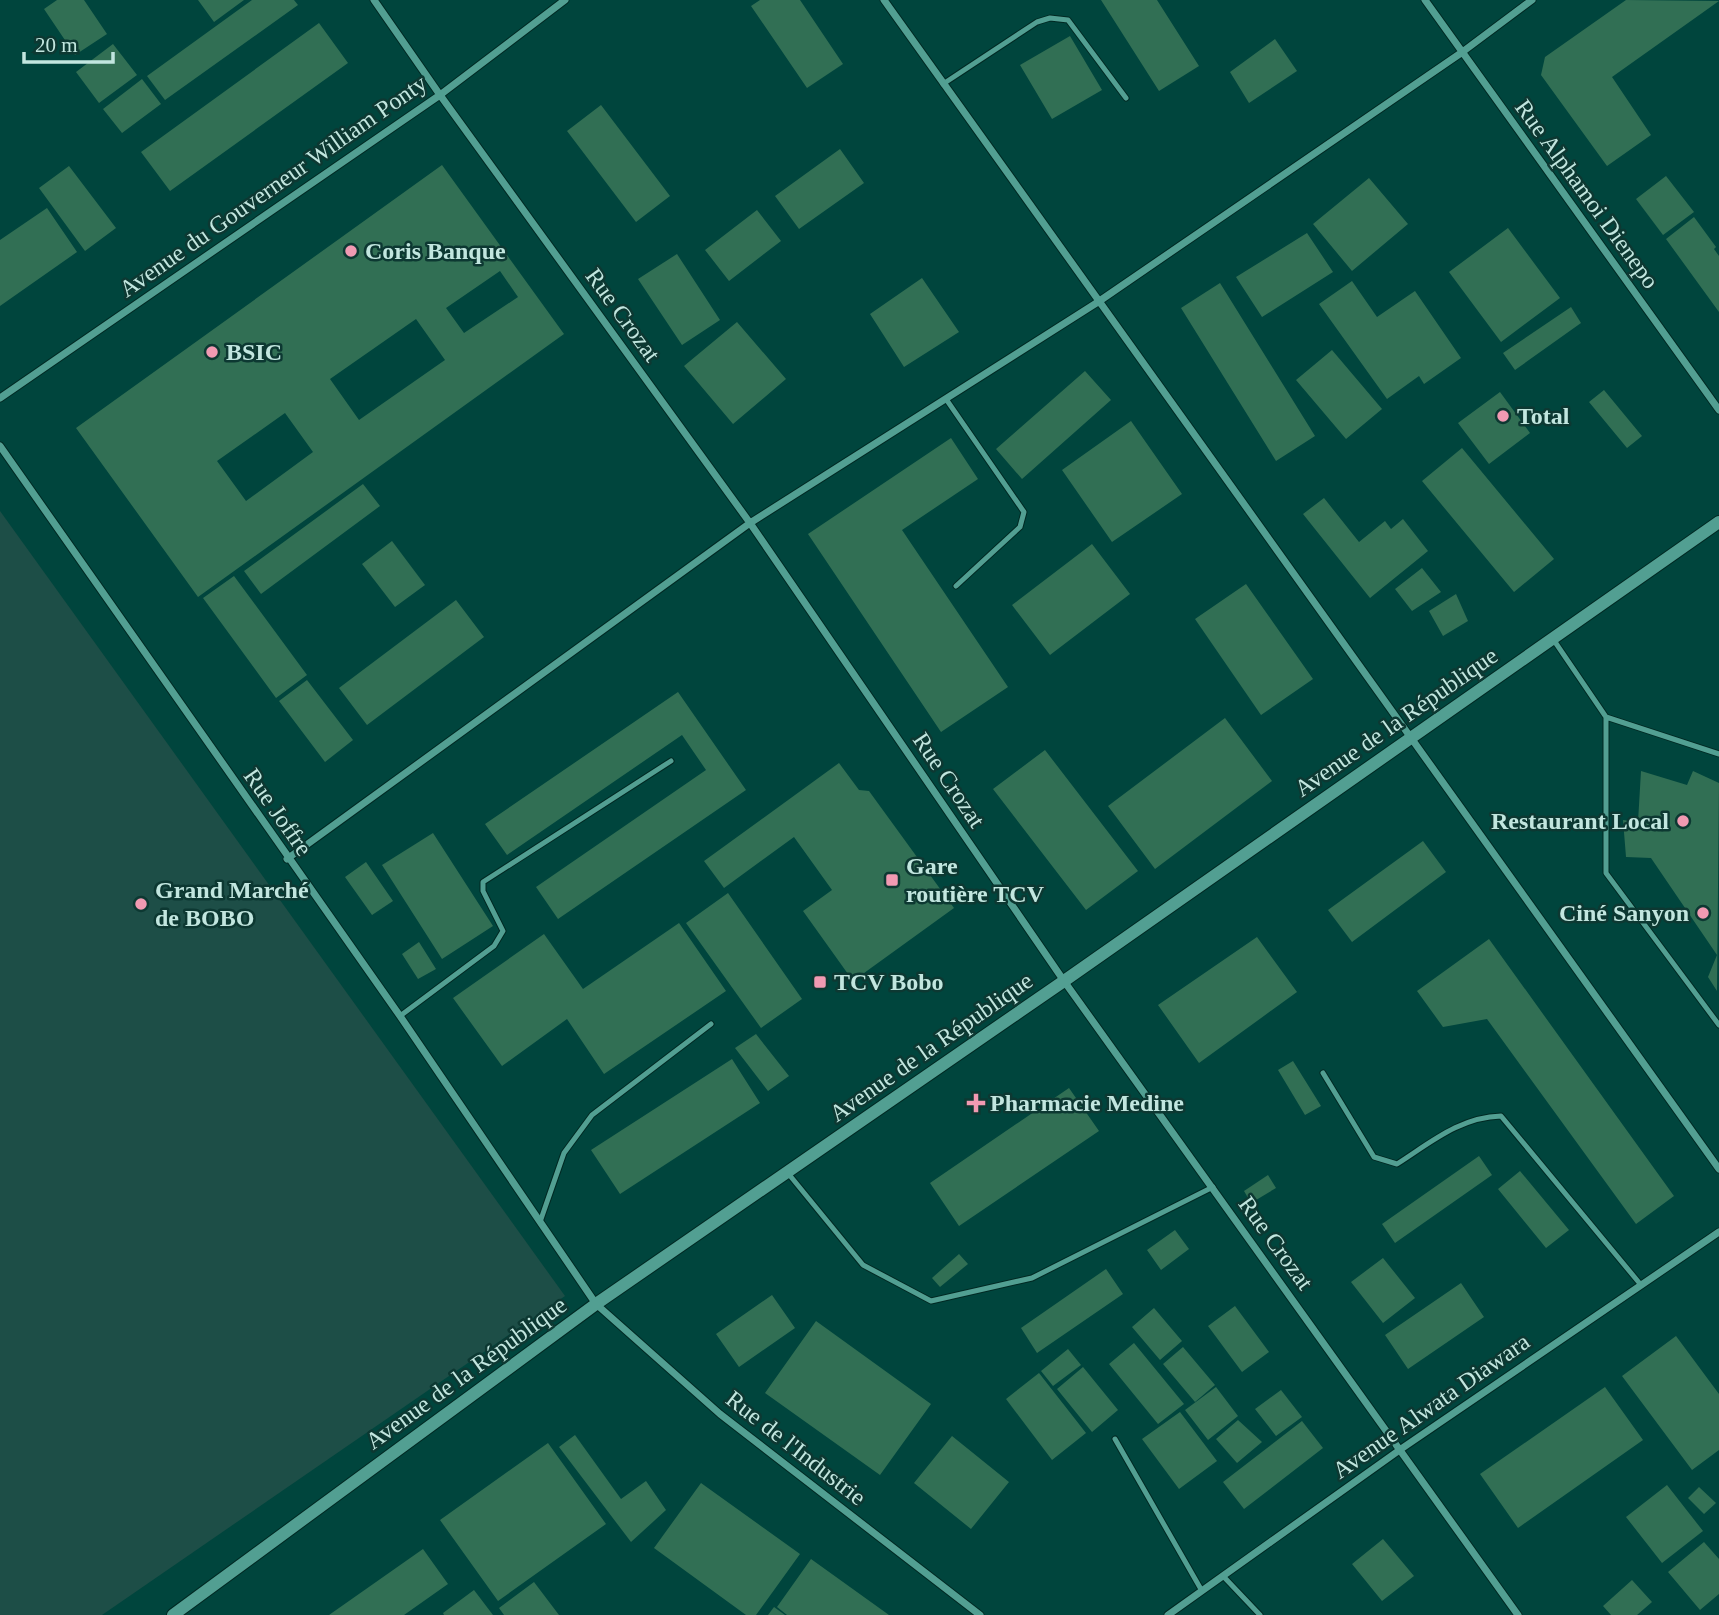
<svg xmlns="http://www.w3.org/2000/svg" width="1719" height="1615" font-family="Georgia,serif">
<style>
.built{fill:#1d4e47}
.building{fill:#316f54;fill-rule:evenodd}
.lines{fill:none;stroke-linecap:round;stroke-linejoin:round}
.service-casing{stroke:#002923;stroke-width:7}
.minor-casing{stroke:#002923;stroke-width:9}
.tertiary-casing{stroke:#002923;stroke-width:14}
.service{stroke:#529f92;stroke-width:5}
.minor{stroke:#529f92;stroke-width:7}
.tertiary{stroke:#529f92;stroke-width:12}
.poi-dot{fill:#f19ab2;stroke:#0d3832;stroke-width:2.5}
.labels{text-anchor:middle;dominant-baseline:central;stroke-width:5;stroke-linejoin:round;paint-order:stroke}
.street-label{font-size:24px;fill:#c2e6df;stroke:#0d3832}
.poi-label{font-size:24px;font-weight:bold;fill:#c2e6df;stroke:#0d3832;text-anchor:start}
</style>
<rect width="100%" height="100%" fill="#00453d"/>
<path class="built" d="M0 511 565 1296 102 1615H0Z"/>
<path class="building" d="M57 0H84L107 34 75 55 44 9Z
M198 0H244L214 22Z
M252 0H294L298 5 165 100 147 76Z
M760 0H800L843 64 807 88 751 6Z
M1101 0H1157L1199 66 1159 91Z
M1626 0 1719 1 1612 77 1651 135 1607 166 1541 75 1545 57Z
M319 23 348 63 170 191 141 152Z
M1070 36 1102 90 1052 119 1020 65Z
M1275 39 1297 71 1249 103 1230 72Z
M113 44 137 75 99 103 76 72Z
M142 79 161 104 122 133 103 109Z
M601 105 670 196 636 222 567 131Z
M840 149 864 183 799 229 775 196Z
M442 165 564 334 198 597 76 428ZM500 271 518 297 464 333 446 308ZM416 319 445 360 359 420 330 379ZM285 413 313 452 246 501 217 461Z
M69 166 116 228 85 251 39 188Z
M1666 176 1694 212 1663 235 1636 199Z
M1369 178 1408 224 1352 271 1313 224Z
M47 208 77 252 0 306V240Z
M757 210 781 241 729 281 705 250Z
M1694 217 1716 247 1714 249 1719 256V312L1666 239Z
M1508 228 1560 298 1501 342 1449 272Z
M1307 233 1333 272 1262 317 1236 277Z
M677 254 720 320 682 345 638 279Z
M922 278 959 332 904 367 870 314Z
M1352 281 1377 317 1415 291 1461 358 1424 384 1419 376 1387 399 1319 304Z
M1220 283 1315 436 1276 461 1181 308Z
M1571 307 1581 323 1515 370 1503 353Z
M737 322 786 379 733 424 684 366Z
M1332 350 1382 409 1346 439 1296 380Z
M1085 371 1111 400 1022 479 996 449Z
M1604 390 1642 436 1627 448 1589 402Z
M1500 392 1530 433 1489 464 1458 423Z
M1131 421 1182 494 1112 542 1062 470Z
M951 438 978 479 902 530 1008 687 941 732 808 534Z
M1462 448 1554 559 1514 592 1422 481Z
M363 484 380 506 261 594 244 571Z
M1324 498 1359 542 1385 521 1391 529 1403 519 1428 551 1370 598 1303 514Z
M392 541 425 585 395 607 362 564Z
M1092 544 1130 594 1050 655 1012 605Z
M1422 568 1441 592 1412 611 1395 589Z
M234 576 307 675 276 698 203 598Z
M1246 584 1313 679 1261 715 1195 619Z
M1456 594 1468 621 1443 636 1429 611Z
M456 600 484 637 367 725 339 688Z
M307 680 353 740 325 762 279 701Z
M678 692 746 790 558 919 536 887 706 770 682 735 507 855 485 824Z
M1225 718 1272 781 1155 869 1108 806Z
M1045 750 1138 871 1086 910 993 789Z
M839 763 859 790 869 791 954 908 853 981 803 911 832 890 794 837 724 888 704 861Z
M1641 771 1687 785 1693 771 1719 783 1717 991 1708 977 1717 955 1651 858 1626 857 1623 820 1638 822Z
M433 833 493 926 442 959 382 865Z
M1423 841 1446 872 1352 942 1328 910Z
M366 862 393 901 372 915 345 877Z
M728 893 802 999 761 1028 686 923Z
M679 923 726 991 604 1074 567 1019 502 1066 453 998 544 934 583 989Z
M1257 937 1297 992 1199 1063 1158 1005Z
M1489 939 1674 1196 1636 1224 1487 1019 1443 1027 1417 991Z
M419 942 436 969 418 979 402 954Z
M756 1034 789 1076 768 1091 735 1048Z
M732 1059 760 1103 620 1194 591 1150Z
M1293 1061 1321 1106 1305 1115 1278 1070Z
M1069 1088 1099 1131 959 1226 930 1183Z
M1479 1156 1492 1175 1395 1243 1382 1224Z
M1520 1171 1569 1230 1546 1248 1498 1189Z
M1268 1175 1276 1188 1251 1203 1244 1191Z
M1175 1230 1189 1249 1161 1270 1147 1250Z
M959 1254 968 1264 940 1287 932 1278Z
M1383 1258 1415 1298 1383 1323 1351 1282Z
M1106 1269 1123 1294 1037 1353 1021 1328Z
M1461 1283 1484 1317 1408 1369 1385 1335Z
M772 1295 795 1328 739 1367 716 1334Z
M1235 1306 1269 1352 1242 1372 1208 1326Z
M1154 1308 1182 1341 1160 1360 1132 1327Z
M816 1321 931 1404 880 1475 765 1393Z
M1676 1336 1719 1394V1450L1692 1470 1622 1376Z
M1134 1343 1184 1404 1158 1424 1109 1364Z
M1183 1347 1215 1385 1195 1402 1163 1364Z
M1068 1349 1081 1365 1053 1386 1041 1371Z
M1083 1367 1118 1410 1092 1432 1057 1389Z
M1039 1373 1086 1433 1052 1460 1006 1399Z
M1216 1387 1238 1416 1208 1440 1185 1410Z
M1605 1387 1643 1440 1518 1528 1480 1474Z
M1281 1390 1302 1417 1276 1436 1255 1409Z
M1180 1412 1217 1461 1179 1489 1142 1439Z
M1238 1420 1262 1442 1237 1463 1216 1439Z
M1302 1421 1323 1448 1244 1509 1223 1482Z
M575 1435 621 1499 646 1481 666 1510 631 1542 559 1447Z
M952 1436 1009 1482 971 1529 914 1483Z
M548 1443 606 1524 498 1601 440 1520Z
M701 1483 800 1554 756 1615H746L654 1548Z
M1667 1485 1703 1531 1662 1563 1626 1517Z
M1699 1487 1716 1503 1704 1514 1688 1498Z
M1383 1539 1414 1576 1382 1601 1352 1564Z
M1704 1542 1719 1559V1594L1700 1610 1668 1572Z
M423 1549 448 1584 404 1615H329Z
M811 1559 889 1615H787L777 1607Z
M1632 1580 1652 1602 1637 1615H1611L1603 1606Z
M534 1582 559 1615H504L499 1608Z
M474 1590 493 1615H444L443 1613Z
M774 1607 785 1615H768Z"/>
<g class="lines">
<g class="service-casing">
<path id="service" d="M943 84 1037 22 1050 18 1068 20 1126 98
M946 399 1024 512 1020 527 956 586
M1553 639 1606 717V873L1719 1025
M1606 717 1719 754
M400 1016 494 946 503 931 483 891V882L671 761
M1323 1073 1374 1157 1397 1164C1430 1143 1460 1117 1501 1116L1641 1285
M787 1172 863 1265 931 1301 1032 1278 1213 1187
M540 1222 564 1153 592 1115 711 1024
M1115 1439 1202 1591
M1223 1576 1260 1615"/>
</g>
<g class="minor-casing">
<path id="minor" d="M374 0 440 95 750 523 1064 981 1518 1615
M884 0 1719 1169
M1425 0 1719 410
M0 398 440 95 565 0
M0 446 400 1016 596 1304 720 1414 980 1615
M287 859 750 523 1098 302 1461 53 1532 0
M1168 1615 1401 1449 1719 1232"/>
</g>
<g class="tertiary-casing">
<path id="tertiary" d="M173 1615 596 1304 1064 981 1719 522"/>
</g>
<use href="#service" class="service"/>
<use href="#minor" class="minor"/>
<use href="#tertiary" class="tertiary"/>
</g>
<g class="poi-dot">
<circle cx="351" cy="251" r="7"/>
<circle cx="212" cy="352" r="7"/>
<circle cx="1503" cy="416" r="7"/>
<circle cx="1683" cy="821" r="7"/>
<rect x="885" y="873" width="14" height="14" rx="3.5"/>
<circle cx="141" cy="904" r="7"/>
<circle cx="1703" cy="913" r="7"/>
<rect x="813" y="975" width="14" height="14" rx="3.5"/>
<path d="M972.5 1092.5h7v7h7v7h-7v7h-7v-7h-7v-7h7z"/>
</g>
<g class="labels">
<g class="street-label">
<text transform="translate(273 186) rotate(-35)">Avenue du Gouverneur William Ponty</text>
<text transform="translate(1587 194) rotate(54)">Rue Alphamoi Dienepo</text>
<text transform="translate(623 315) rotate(54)">Rue Crozat</text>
<text transform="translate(1396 722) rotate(-35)">Avenue de la République</text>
<text transform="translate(949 780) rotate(56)">Rue Crozat</text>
<text transform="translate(278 812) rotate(55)">Rue Joffre</text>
<text transform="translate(931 1047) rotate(-35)">Avenue de la République</text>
<text transform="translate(1276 1243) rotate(54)">Rue Crozat</text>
<text transform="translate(466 1373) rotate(-36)">Avenue de la République</text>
<text transform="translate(1431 1406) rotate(-35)">Avenue Alwata Diawara</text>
<text transform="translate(796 1448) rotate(38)">Rue de l'Industrie</text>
</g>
<g class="poi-label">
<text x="365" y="251">Coris Banque</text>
<text x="226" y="352">BSIC</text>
<text x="1517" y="416">Total</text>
<text x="1669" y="821" text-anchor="end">Restaurant Local</text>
<text x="906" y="866">Gare<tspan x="906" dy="28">routière TCV</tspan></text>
<text x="155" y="890">Grand Marché<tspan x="155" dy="28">de BOBO</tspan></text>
<text x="1689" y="913" text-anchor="end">Ciné Sanyon</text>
<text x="834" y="982">TCV Bobo</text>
<text x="990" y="1103">Pharmacie Medine</text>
</g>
</g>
<path d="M24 52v10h89v-10" fill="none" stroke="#c2e6df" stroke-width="3.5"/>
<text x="35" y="52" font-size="21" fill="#c2e6df" stroke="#0d3832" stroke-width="5" paint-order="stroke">20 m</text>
</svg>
